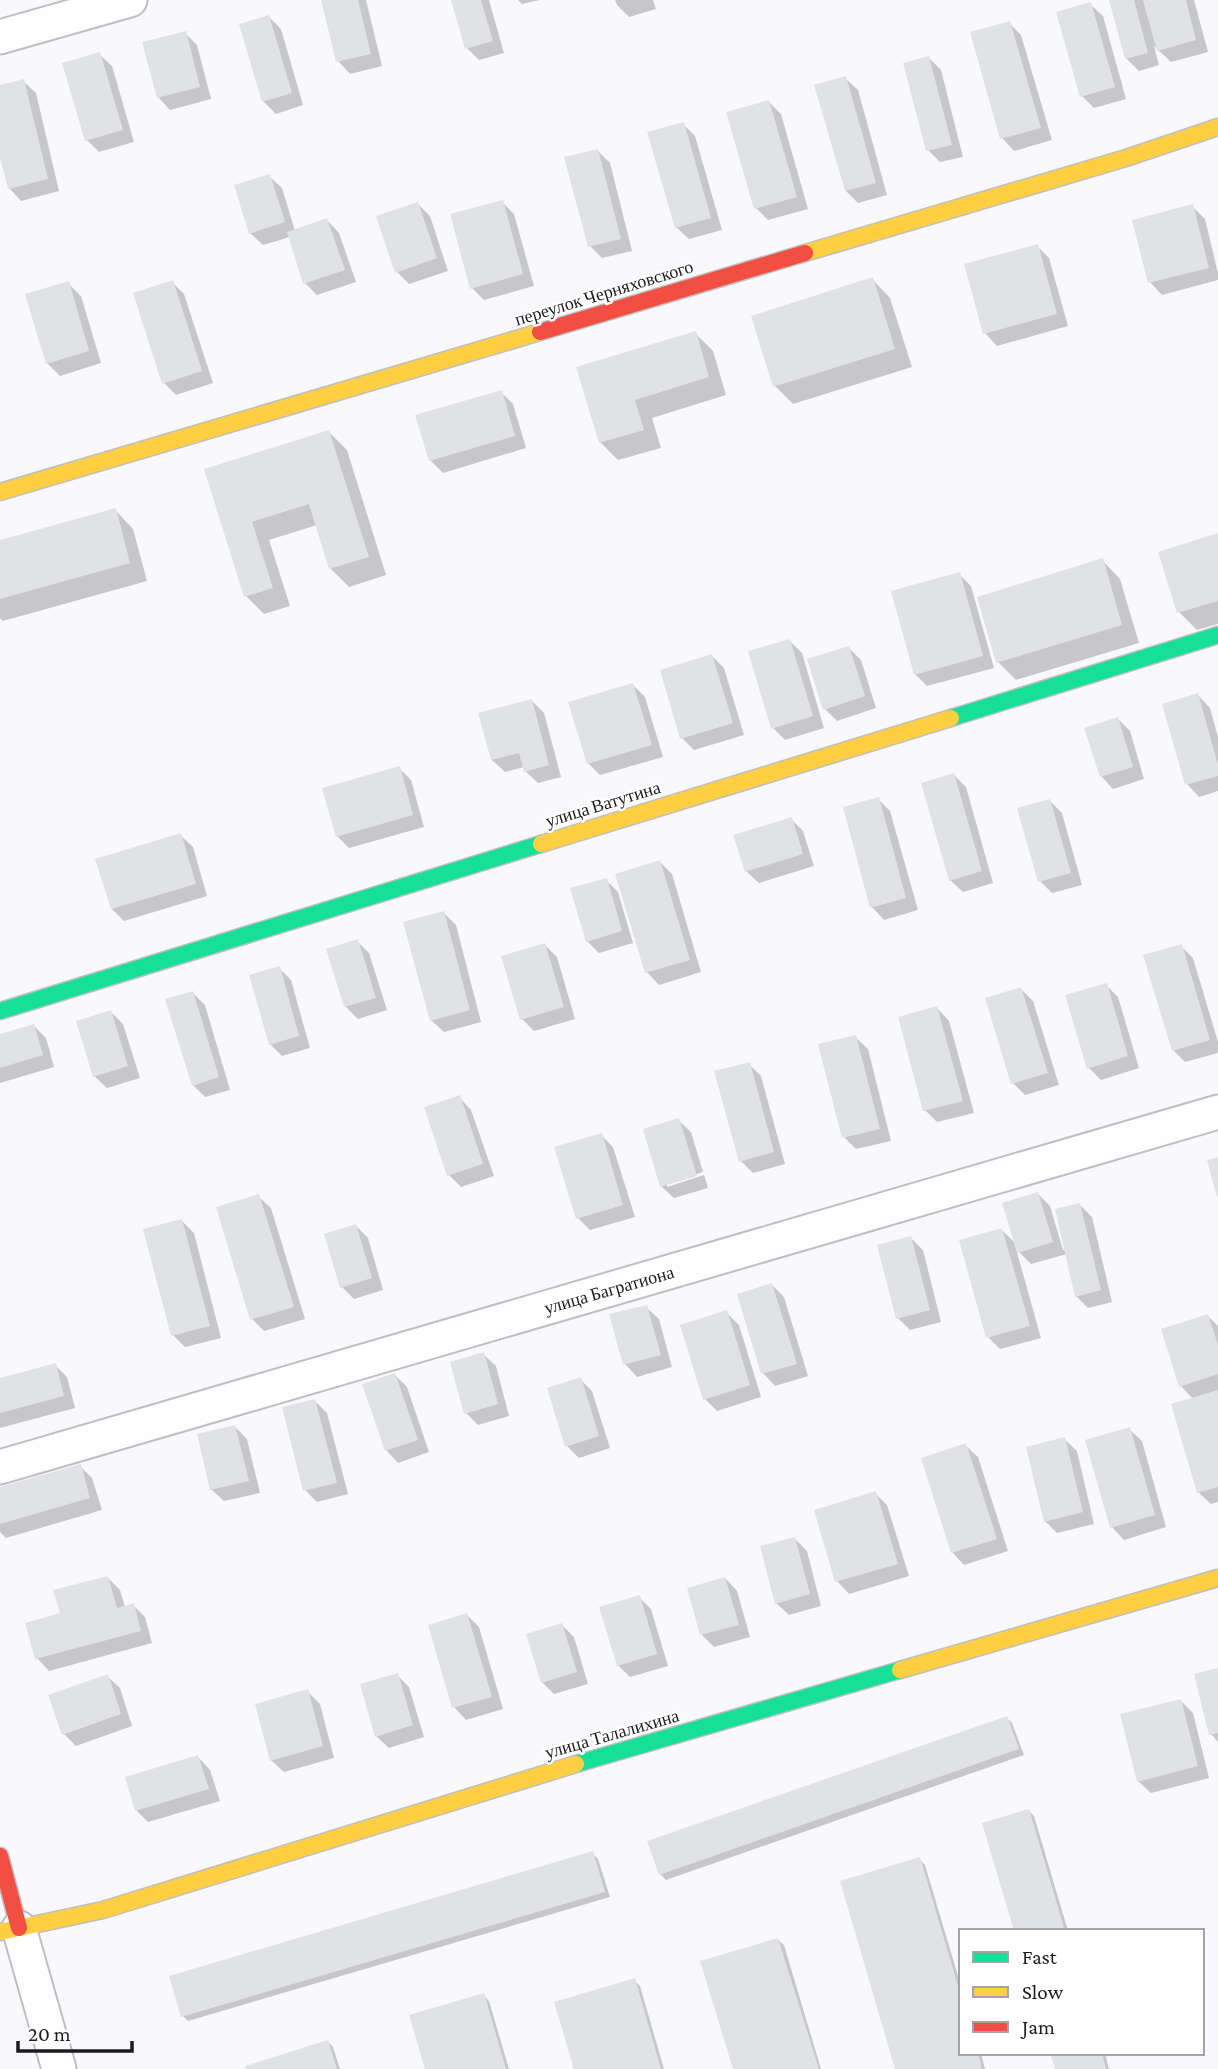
<svg xmlns="http://www.w3.org/2000/svg" width="1218" height="2069" font-family="'Crimson Pro',serif">
<style>
.shadow{fill:#0003}
.building{fill:#e1e2e6}
.lines{fill:none;stroke-linecap:round;stroke-linejoin:round}
.street-casing{stroke:#bfbfc3;stroke-width:37}
.fast-casing{stroke:#bfbfc3;stroke-width:19}
.slow-casing{stroke:#bfbfc3;stroke-width:19}
.jam-casing{stroke:#bfbfc3;stroke-width:19}
.street{stroke:#fefeff;stroke-width:33}
.fast{stroke:#16e098;stroke-width:16}
.slow{stroke:#ffcf43;stroke-width:16}
.jam{stroke:#f24e42;stroke-width:16}
.labels{text-anchor:middle;dominant-baseline:central;stroke-width:5;stroke-linejoin:round;paint-order:stroke}
.street-label{font-size:18px;fill:#1b1c20;stroke:#fff}
</style>
<rect width="100%" height="100%" fill="#f9f9fd"/>
<path class="shadow" d="M322 0H366L382 66 350 74 338 61Z
M453 0H489L504 53 479 60 467 48Z
M518 0H540L522 4Z
M615 0H653L656 9 629 17 617 5Z
M1111 0H1194L1208 52 1171 62 1154 46 1159 65 1139 71 1127 59Z
M1090 4 1103 16 1126 99 1094 108 1082 96Z
M269 17 281 29 303 105 276 114 263 101Z
M1009 23 1021 35 1052 140 1014 151 1002 138Z
M185 33 197 45 211 99 170 110 158 97Z
M99 54 112 66 134 142 99 152 87 140Z
M929 58 941 70 963 157 940 162 928 150Z
M845 78 858 90 887 195 858 203 846 191Z
M23 81 36 93 59 191 21 201 9 188 0 150V87Z
M769 102 781 114 808 209 768 220 756 208Z
M683 124 695 136 722 230 689 239 676 227Z
M598 151 610 163 632 251 602 258 590 246Z
M269 176 282 188 295 231 327 220 339 233 356 282 317 295 305 283 290 237 263 245 250 233Z
M502 202 514 214 534 286 484 300 472 288Z
M418 204 430 216 448 271 409 284 397 272Z
M1192 206 1205 219 1218 273V280L1162 295 1150 282Z
M1037 246 1049 258 1068 326 997 346 985 333Z
M872 279 890 298 912 367 793 404 775 386Z
M172 282 184 294 213 383 176 395 164 383Z
M68 283 81 296 101 363 60 376 47 363Z
M695 333 713 351 726 395 652 418 661 448 618 460 600 442 578 368Z
M501 392 513 404 526 448 443 473 430 460Z
M329 432 347 450 386 575 349 587 331 569 317 525 269 540 290 606 264 614 246 596 207 471Z
M115 510 133 529 147 581 3 621 0 618V542Z
M1218 535V624L1197 630 1179 612Z
M1102 560 1120 579 1139 643 1016 680 998 662Z
M959 574 971 586 994 668 927 686 915 674Z
M790 641 802 653 824 728 785 740 773 728Z
M849 648 861 660 876 708 837 721 825 709Z
M712 656 724 668 744 735 694 750 682 738Z
M633 685 645 697 663 757 600 775 588 763Z
M1198 695 1210 708 1218 737V791L1199 797 1187 784Z
M532 701 544 713 561 777 538 783 525 771 524 767 505 772 492 760Z
M1118 719 1130 731 1144 779 1113 789 1101 776Z
M399 768 411 780 424 827 349 848 337 836Z
M954 775 966 787 993 883 963 892 950 880Z
M878 799 890 811 918 910 884 920 872 907Z
M1050 801 1062 813 1082 885 1052 893 1040 881Z
M791 819 803 831 814 866 759 883 746 871Z
M180 835 193 847 207 896 124 921 112 909Z
M660 862 672 874 701 972 659 985 647 972Z
M606 880 618 892 633 943 599 953 587 941Z
M444 913 456 925 481 1022 444 1032 431 1020Z
M357 941 369 953 387 1010 358 1019 346 1007 328 950Z
M545 945 557 957 575 1019 534 1031 522 1019Z
M1181 946 1193 958 1218 1042V1053L1185 1062 1173 1050Z
M279 968 291 980 310 1048 282 1056 270 1044Z
M1106 985 1118 997 1139 1068 1101 1080 1089 1068Z
M1021 989 1033 1001 1059 1085 1025 1095 1013 1083Z
M193 993 205 1005 230 1090 205 1097 193 1085Z
M937 1008 949 1021 974 1113 937 1122 925 1110Z
M111 1012 123 1024 140 1078 107 1088 94 1076Z
M34 1026 46 1038 54 1067 0 1083V1036Z
M855 1037 868 1049 891 1141 856 1149 844 1137Z
M749 1064 761 1076 785 1164 753 1173 741 1161Z
M459 1097 471 1110 494 1176 461 1187 449 1175Z
M678 1120 691 1132 703 1172 667 1183V1187L704 1175 708 1188 674 1198 661 1186Z
M601 1135 613 1147 635 1217 590 1230 578 1218Z
M1038 1194 1050 1206 1063 1250 1066 1249 1080 1205 1092 1217 1112 1302 1088 1308 1076 1296 1067 1254 1031 1264 1016 1249 1041 1338 1000 1349 988 1337 1002 1230 1017 1245Z
M258 1196 271 1208 305 1319 264 1331 252 1319Z
M182 1221 194 1233 221 1338 185 1347 173 1335Z
M356 1226 368 1238 383 1290 354 1299 342 1287Z
M911 1238 923 1250 941 1322 910 1330 898 1318Z
M772 1285 784 1297 808 1376 775 1386 763 1373Z
M646 1307 659 1319 672 1367 637 1377 625 1364Z
M726 1312 739 1325 761 1397 717 1411 705 1399Z
M1208 1316 1218 1326V1502L1211 1504 1198 1492 1193 1399 1181 1386Z
M483 1354 496 1366 509 1416 478 1425 466 1413Z
M55 1365 67 1377 75 1408 0 1428V1379Z
M395 1375 407 1387 429 1452 398 1463 386 1450Z
M580 1379 592 1391 610 1448 579 1458 567 1446Z
M315 1401 327 1413 348 1494 317 1502 305 1490Z
M235 1427 247 1439 260 1493 224 1501 211 1489Z
M1129 1429 1142 1441 1166 1527 1124 1540 1112 1527Z
M1064 1439 1077 1451 1094 1524 1057 1533 1045 1521Z
M965 1445 978 1457 1008 1551 964 1565 952 1552Z
M80 1466 92 1478 102 1510 6 1538 0 1532V1489Z
M875 1493 887 1505 909 1576 849 1594 837 1581Z
M795 1539 807 1551 821 1606 789 1615 776 1603Z
M108 1578 120 1590 125 1607 133 1605 145 1617 152 1643 49 1671 37 1658 62 1614Z
M725 1578 737 1591 750 1637 714 1647 702 1635Z
M639 1597 651 1609 668 1666 630 1677 618 1665Z
M467 1615 479 1627 503 1709 466 1720 454 1707Z
M562 1625 574 1637 588 1684 554 1694 542 1682Z
M1218 1669V1742L1211 1734Z
M397 1675 409 1687 424 1737 389 1748 376 1736Z
M107 1676 120 1688 132 1726 76 1746 64 1734Z
M307 1691 320 1704 334 1758 284 1772 271 1760Z
M1181 1701 1193 1713 1209 1778 1151 1793 1138 1781Z
M1007 1718 1012 1723 1024 1755 666 1880 660 1874Z
M198 1757 210 1770 220 1801 148 1822 136 1810Z
M1029 1811 1034 1816 1068 1931H1016Z
M592 1853 598 1859 610 1897 188 2021 183 2016Z
M919 1859 925 1865 961 1986V2053H981L985 2069H897Z
M778 1940 784 1945 821 2069H735Z
M634 1980 640 1986 664 2069H575Z
M483 1995 489 2001 509 2069H427Z
M328 2042 333 2047 340 2069H247Z
M1052 2053H1105L1109 2069H1057Z"/>
<path class="building" d="M321 0H358L371 54 336 62Z
M451 0H481L493 41 465 49Z
M1109 0H1134L1148 53 1125 59Z
M1143 0H1186L1196 40 1157 51Z
M1091 2 1115 87 1080 97 1056 12Z
M269 15 292 93 262 102 239 24Z
M1010 21 1041 128 1000 139 970 32Z
M186 31 200 87 157 98 142 42Z
M100 52 123 130 85 141 62 63Z
M929 56 952 145 926 151 903 63Z
M846 76 876 183 845 191 814 85Z
M24 79 48 179 8 189 0 158V85Z
M769 100 797 197 754 209 726 112Z
M684 122 711 218 675 228 647 132Z
M598 149 621 239 588 247 564 157Z
M270 174 285 222 249 234 234 185Z
M503 200 523 274 470 289 450 214Z
M418 202 437 258 395 273 376 216Z
M1193 204 1209 268 1148 283 1132 220Z
M327 218 345 270 303 284 287 232Z
M1038 244 1057 314 983 334 964 264Z
M873 277 895 349 773 387 751 316Z
M173 280 202 371 162 384 133 293Z
M69 281 89 351 46 364 25 294Z
M696 331 709 377 635 400 644 430 599 443 576 367Z
M502 390 515 436 429 461 415 415Z
M329 430 369 557 329 569 309 504 252 522 273 588 244 597 204 469Z
M116 508 130 563 0 599V540Z
M1218 533V601L1177 613 1158 552Z
M1103 558 1122 625 996 663 977 597Z
M960 572 983 656 914 675 891 591Z
M790 639 813 716 771 729 748 651Z
M849 646 865 696 823 710 807 659Z
M712 654 733 723 680 739 660 670Z
M633 683 652 745 587 764 568 702Z
M1198 693 1218 765V776L1185 785 1162 704Z
M532 699 549 765 524 772 519 753 491 760 478 713Z
M1118 717 1133 767 1100 777 1084 728Z
M400 766 413 815 336 837 322 788Z
M954 773 982 871 949 881 921 783Z
M879 797 906 898 870 908 843 807Z
M1050 799 1071 873 1038 882 1017 808Z
M792 817 803 854 745 872 733 835Z
M181 833 196 884 111 909 95 859Z
M660 860 690 960 645 973 615 874Z
M607 878 622 931 586 942 570 888Z
M444 911 470 1010 430 1021 403 922Z
M358 939 376 998 344 1007 326 949Z
M545 943 564 1007 520 1020 501 956Z
M1182 944 1210 1040 1172 1051 1143 955Z
M280 966 299 1036 269 1045 249 975Z
M1107 983 1128 1056 1087 1069 1065 995Z
M1021 987 1048 1073 1011 1084 985 998Z
M193 991 219 1077 192 1086 165 999Z
M937 1006 963 1101 923 1111 898 1017Z
M111 1010 128 1066 93 1077 76 1021Z
M34 1024 43 1055 0 1068V1034Z
M856 1035 880 1129 842 1138 818 1044Z
M750 1062 774 1152 739 1162 714 1071Z
M460 1095 483 1164 447 1176 424 1107Z
M679 1118 697 1176 660 1187 643 1129Z
M602 1133 623 1205 576 1219 554 1147Z
M1218 1157V1196L1217 1197 1207 1160Z
M1038 1192 1053 1242 1017 1253 1002 1203Z
M259 1194 294 1307 250 1320 216 1207Z
M1080 1203 1101 1290 1075 1297 1055 1209Z
M182 1219 210 1326 171 1336 143 1229Z
M356 1224 372 1278 340 1288 324 1234Z
M1002 1228 1030 1326 986 1338 959 1240Z
M911 1236 930 1310 896 1319 877 1245Z
M772 1283 797 1364 761 1374 737 1294Z
M647 1305 661 1355 623 1365 609 1314Z
M727 1310 750 1385 703 1400 680 1325Z
M1208 1314 1218 1345V1374L1179 1387 1161 1329Z
M484 1352 498 1404 464 1414 450 1362Z
M56 1363 64 1396 0 1413V1378Z
M395 1373 418 1440 385 1451 362 1384Z
M581 1377 599 1436 565 1447 547 1388Z
M1218 1390V1487L1197 1493 1171 1404Z
M315 1399 337 1483 303 1491 282 1407Z
M235 1425 249 1481 210 1490 197 1434Z
M1130 1427 1155 1515 1110 1528 1085 1440Z
M1065 1437 1083 1512 1044 1522 1026 1447Z
M966 1443 997 1539 951 1553 921 1458Z
M81 1464 90 1498 0 1524V1487Z
M876 1491 898 1564 835 1582 814 1510Z
M795 1537 810 1594 775 1604 760 1546Z
M108 1576 117 1608 134 1603 141 1631 35 1659 25 1623 60 1613 53 1590Z
M725 1577 739 1625 700 1635 687 1588Z
M640 1595 657 1654 617 1666 599 1607Z
M467 1613 492 1697 452 1708 428 1625Z
M562 1623 577 1672 541 1683 526 1634Z
M1218 1668V1733L1209 1735 1194 1674Z
M398 1673 413 1725 375 1737 360 1684Z
M108 1674 121 1714 62 1735 48 1695Z
M308 1689 323 1746 270 1761 255 1704Z
M1181 1699 1198 1766 1137 1782 1120 1714Z
M1007 1716 1019 1749 659 1875 647 1841Z
M198 1755 209 1789 135 1811 125 1777Z
M1029 1809 1065 1931H1014L982 1823Z
M593 1851 605 1892 181 2017 169 1976Z
M920 1857 961 1996V2053H978L982 2069H895L840 1881Z
M778 1938 819 2069H733L700 1961Z
M635 1978 661 2069H574L554 2002Z
M484 1993 506 2069H425L409 2015Z
M328 2040 337 2069H246L245 2066Z
M1050 2053H1102L1106 2069H1055Z"/>
<g class="lines">
<g class="street-casing">
<path id="street" d="M0 37 130 0
M0 1467 1218 1112
M19 1928 59 2069"/>
</g>
<g class="fast-casing">
<path id="fast" d="M951 718 1218 635
M0 1011 541 844
M576 1764 900 1670"/>
</g>
<g class="slow-casing">
<path id="slow" d="M805 253 1126 158 1218 127
M0 492 540 332
M541 844 951 718
M900 1670 1218 1578
M0 1932 103 1910 576 1764"/>
</g>
<g class="jam-casing">
<path id="jam" d="M540 332 805 253
M0 1856 19 1928"/>
</g>
<use href="#street" class="street"/>
<use href="#fast" class="fast"/>
<use href="#slow" class="slow"/>
<use href="#jam" class="jam"/>
</g>
<g class="labels">
<g class="street-label">
<text transform="translate(604 293) rotate(-17)">переулок Черняховского</text>
<text transform="translate(603 804) rotate(-17)">улица Ватутина</text>
<text transform="translate(609 1290) rotate(-16)">улица Багратиона</text>
<text transform="translate(612 1734) rotate(-16)">улица Талалихина</text>
</g>
</g>
<rect x="959" y="1929" width="245" height="126" fill="#ffffff" stroke="#a4a4a6" stroke-width="2"/>
<rect x="973" y="1952" width="35" height="10" fill="#16e098" stroke="#a4a4a6" stroke-width="2"/>
<text x="1022" y="1964" font-size="21" fill="#1b1c20">Fast</text>
<rect x="973" y="1987" width="35" height="10" fill="#ffcf43" stroke="#a4a4a6" stroke-width="2"/>
<text x="1022" y="1999" font-size="21" fill="#1b1c20">Slow</text>
<rect x="973" y="2022" width="35" height="10" fill="#f24e42" stroke="#a4a4a6" stroke-width="2"/>
<text x="1022" y="2034" font-size="21" fill="#1b1c20">Jam</text>
<path d="M18 2041v10h114v-10" fill="none" stroke="#1b1c20" stroke-width="3.5"/>
<text x="28" y="2041" font-size="21" fill="#1b1c20" stroke="#ffffff" stroke-width="5" paint-order="stroke">20 m</text>
</svg>
